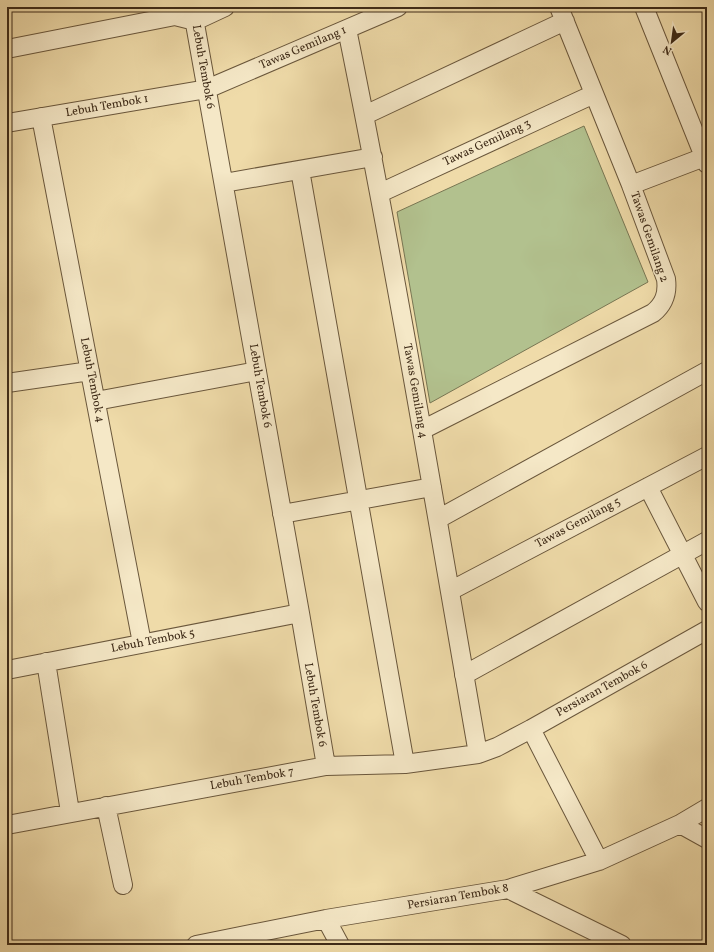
<svg xmlns="http://www.w3.org/2000/svg" width="714" height="952" font-family="Vollkorn,serif">
<style>
.green{fill:#b2c18e;stroke:#787653}
.lines{fill:none;stroke-linecap:round;stroke-linejoin:round}
.minor-casing{stroke:#6a573c;stroke-width:20}
.minor{stroke:#f5e8c7;stroke-width:18}
.labels{text-anchor:middle;dominant-baseline:central;stroke-width:3;stroke-linejoin:round;paint-order:stroke}
.street-label{font-size:12px;fill:#3e2b18;stroke:#f5e8c7}
</style>
<rect width="100%" height="100%" fill="#efdba9"/>
<filter id="stains"><feTurbulence type="fractalNoise" baseFrequency=".005" numOctaves="4"/><feColorMatrix values="0 0 0 0 .2 0 0 0 0 .09 0 0 0 0 .02 0 0 0 .5 -.17"/></filter>
<radialGradient id="worn" r=".72"><stop offset=".6" stop-color="#630" stop-opacity="0"/><stop offset="1" stop-color="#630" stop-opacity=".3"/></radialGradient>
<path class="green" d="M584 126 648 282 430 403 397 212Z"/>
<g class="lines">
<g class="minor-casing">
<path id="minor" d="M192 7 300 613 326 766
M644 7 707 164
M347 29C396 270 436 512 478 754
M7 49 175 16 195 21 225 7
M365 115 565 21
M41 117 142 643
M7 123 207 89 398 7
M300 170 405 764
M224 183 373 157
M631 185 707 156
M380 193 594 94
M7 383 90 371
M96 401 257 371
M422 430 653 313C664 304 668 294 666 279L631 185 559 7
M648 487 707 602
M282 514 432 487
M438 519 707 371
M450 591 707 456
M46 662 70 812
M7 670 300 613
M464 675 707 541
M531 729 599 861
M106 806 123 885
M680 824 707 839
M7 825 326 766 405 764 478 754 497 747 531 729 707 630
M508 889 622 945
M326 919 340 945
M196 945 326 919 508 889 599 861 680 824 707 808"/>
</g>
<use href="#minor" class="minor"/>
</g>
<g class="labels">
<g class="street-label">
<text transform="translate(303 48) rotate(-23)">Tawas Gemilang 1</text>
<text transform="translate(203 67) rotate(80)">Lebuh Tembok 6</text>
<text transform="translate(107 106) rotate(-10)">Lebuh Tembok 1</text>
<text transform="translate(487 143) rotate(-25)">Tawas Gemilang 3</text>
<text transform="translate(649 237) rotate(71)">Tawas Gemilang 2</text>
<text transform="translate(92 380) rotate(79)">Lebuh Tembok 4</text>
<text transform="translate(260 386) rotate(80)">Lebuh Tembok 6</text>
<text transform="translate(415 391) rotate(80)">Tawas Gemilang 4</text>
<text transform="translate(578 523) rotate(-28)">Tawas Gemilang 5</text>
<text transform="translate(153 641) rotate(-11)">Lebuh Tembok 5</text>
<text transform="translate(602 689) rotate(-29)">Persiaran Tembok 6</text>
<text transform="translate(315 705) rotate(80)">Lebuh Tembok 6</text>
<text transform="translate(252 779) rotate(-10)">Lebuh Tembok 7</text>
<text transform="translate(458 897) rotate(-10)">Persiaran Tembok 8</text>
</g>
</g>
<rect width="714" height="952" fill="none" stroke="#efdba9" stroke-width="24"/>
<rect x="8" y="8" width="698" height="936" fill="none" stroke="#3e2b18" stroke-width="2"/>
<rect x="12" y="12" width="690" height="928" fill="none" stroke="#3e2b18"/>
<g transform="translate(672 42) rotate(209)" stroke="#f5e8c7" stroke-width="3" paint-order="stroke">
<path d="M0-3L7 15L0 10L-7 15Z" fill="#3e2b18"/>
<text y="-6" font-size="11" font-weight="bold" text-anchor="middle" fill="#3e2b18">N</text>
</g>
<rect width="100%" height="100%" filter="url(#stains)"/>
<rect width="100%" height="100%" fill="url(#worn)"/>
</svg>
